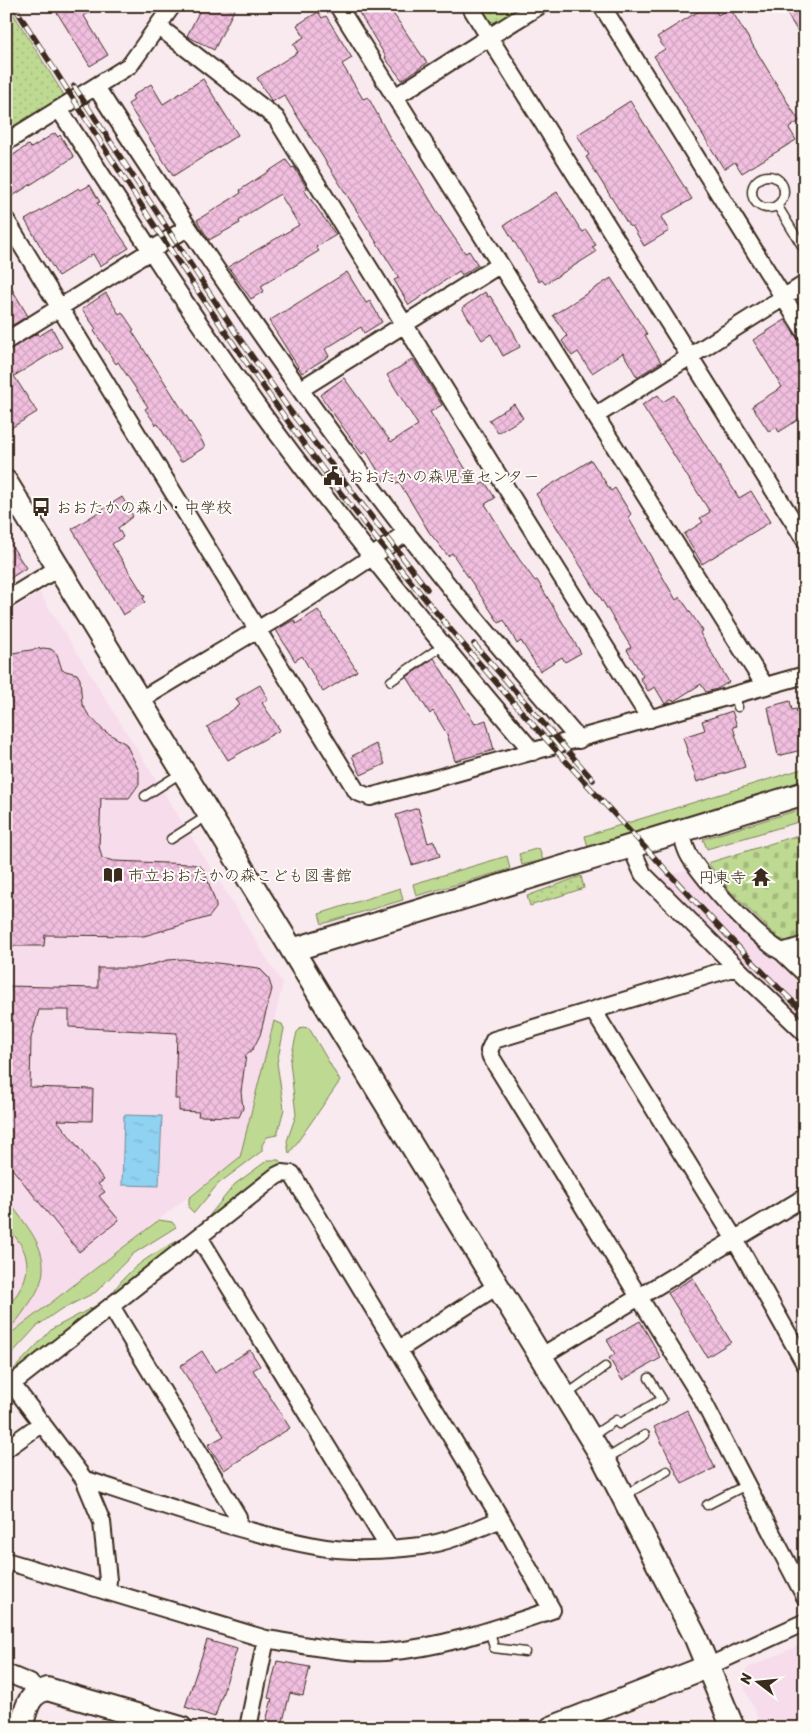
<svg xmlns="http://www.w3.org/2000/svg" width="811" height="1734" font-family="Sriracha,'Klee One',sans-serif">
<style>
.built{fill:#f7ddeb}
.grass{fill:#bed991;stroke:#7c8258}
.cemetery{fill:url(#cemetery-stones);stroke:#7c8258}
.park{fill:url(#park-dots);stroke:#7c8258}
.water{fill:url(#water-ripples);stroke:#6e8f9d}
.building{fill:url(#building-cross-hatch);stroke:#3b2a1e}
.lines{fill:none;stroke-linecap:round;stroke-linejoin:round}
.lane-casing{stroke:#3b2a1e;stroke-width:11}
.street-casing{stroke:#3b2a1e;stroke-width:20}
.secondary-casing{stroke:#3b2a1e;stroke-width:26}
.lane{stroke:#fdfcf7;stroke-width:8}
.street{stroke:#fdfcf7;stroke-width:16}
.secondary{stroke:#fdfcf7;stroke-width:22}
.rail-casing{stroke:#3b2a1e;stroke-width:5.5}
.rail{stroke:#fdfcf7;stroke-width:4;stroke-dasharray:11;stroke-linecap:butt}
.labels{text-anchor:middle;dominant-baseline:central;stroke-width:4;stroke-linejoin:round;paint-order:stroke}
.poi-label{font-size:16px;fill:#3b2a1e;stroke:#fdfcf7;text-anchor:start}
</style>
<defs>
<pattern id="cemetery-stones" width="16" height="16" patternUnits="userSpaceOnUse" patternTransform="scale(1.25)"><rect width="16" height="16" fill="#bed991"/><path d="M2 7V4a2 2 0 0 1 4 0v3zM10 15v-3a2 2 0 0 1 4 0v3z" fill="#a4ba7d"/></pattern>
<pattern id="park-dots" width="8" height="8" patternUnits="userSpaceOnUse" patternTransform="scale(1.25)"><rect width="8" height="8" fill="#bed991"/><path d="M2 2h.1M6 6h.1" fill="none" stroke="#a4ba7d" stroke-width="1.8" stroke-linecap="round"/></pattern>
<pattern id="water-ripples" width="26" height="14" patternUnits="userSpaceOnUse" patternTransform="scale(1.25)"><rect width="26" height="14" fill="#90d2f2"/><path d="M2 4q2-2 4 0t4 0M15 11q2-2 4 0t4 0" fill="none" stroke="#7db4cf"/></pattern>
<pattern id="building-cross-hatch" width="8" height="8" patternUnits="userSpaceOnUse" patternTransform="scale(1.25)"><rect width="8" height="8" fill="#f1bfdf"/><path d="M0 0l8 8M0 8l8-8" fill="none" stroke="#d0a4bf"/></pattern>
</defs>
<rect width="100%" height="100%" fill="#f9eaf0"/>
<filter id="ink" filterUnits="userSpaceOnUse"><feTurbulence type="fractalNoise" baseFrequency=".02" numOctaves="2"/><feDisplacementMap in="SourceGraphic" scale="10" xChannelSelector="R" yChannelSelector="G"/><feConvolveMatrix kernelMatrix="1 2 1 2 8 2 1 2 1" color-interpolation-filters="sRGB"/></filter>
<g filter="url(#ink)">
<path class="built" d="M40 593 283 984 240 1157 6 1337V613Z
M690 869 717 903 805 989V1024L656 879Z
M805 1643V1728H762L742 1682 747 1668Z"/>
<path class="grass" d="M805 768V781L588 847 585 836Z
M805 808V820L707 849 703 839Z
M539 848 543 860 522 865 519 854Z
M507 856 510 869 416 896 413 884Z
M400 888 403 900 322 924 319 914Z
M274 1021 282 1024 284 1029 277 1063 284 1109 277 1135 267 1137 262 1145V1151L218 1184 194 1213 189 1208V1198L240 1157Z
M302 1027 309 1028 340 1081 289 1154 287 1141 296 1115 290 1062 297 1032Z
M268 1160H279L281 1163 204 1222 235 1184Z
M6 1198C32 1233 61 1261 29 1304 22 1313 17 1324 6 1329V1308C22 1290 35 1269 21 1245 17 1238 9 1230 6 1222 4 1215 6 1205 6 1198Z
M159 1220 172 1222 176 1227 133 1254 96 1292 58 1311 37 1326 6 1360V1337Z
M188 1236 111 1295C129 1266 158 1250 188 1236Z
M97 1305H99L13 1374 12 1371 52 1329Z"/>
<path class="cemetery" d="M805 833V937L788 942 778 938 729 890 708 863Z"/>
<path class="park" d="M478 6H524L497 23 487 20Z
M11 10 64 95 6 132V13Z
M581 876 584 888 530 906 527 896Z"/>
<path class="water" d="M124 1115 162 1116 159 1186 122 1185Z"/>
<path class="building" d="M53 6H100L84 16 108 55 90 66Z
M202 6H236L214 50 187 36Z
M355 6H388L427 63 402 80 385 58 386 57Z
M707 6H713L718 15 730 8 799 121 789 128 796 140 742 173 735 162 724 169 654 56 665 49 657 37Z
M782 6H805V43Z
M318 12 322 18 326 16 352 58 342 64 363 99 368 97 391 140 406 160 444 223 465 253 469 251 478 265 462 275 459 271 409 305 394 280 399 278 284 95 272 102 257 78 298 52 293 44 304 37 297 25Z
M203 79 238 135 173 176 128 104 134 100 132 96 151 84 163 104Z
M630 101 692 199 661 217 669 231 644 246 633 227 629 226 586 157 589 155 577 135Z
M55 133 58 137 60 135 74 157 11 197 6 188V160L28 145 31 148Z
M286 160 292 168 294 167 307 188 304 190 336 235 316 247 319 251 261 286 264 291 251 299 228 267 299 225 280 194 248 214 239 221 240 223 209 240 197 220 241 193 240 190Z
M90 185 100 202 97 203 129 248 100 266 93 254 58 276 25 220 79 188 81 190Z
M557 192 579 227 583 232 586 230 596 245 592 247 596 252 545 284 542 280 539 282 504 225Z
M347 272 366 303 370 301 382 322 364 333 361 327 325 349 329 356 302 373 269 321Z
M611 278 647 334 645 335 661 362 637 377 623 353 592 373 578 352 572 356 562 341 567 336 553 315Z
M6 279 28 316 6 329Z
M485 292 488 297 490 296 513 331 520 347 503 356 491 334 482 340 462 308Z
M106 293 119 314 122 312 134 330 132 331 201 439 205 447 181 462 158 424 156 425 145 409 148 407 118 362 116 364 94 331 96 329 82 309Z
M785 320 805 350V415L779 432 776 427 769 432 752 406 782 387 753 340Z
M52 328 62 347 14 376 37 412 6 431V351L38 333 39 336Z
M413 359 442 405 430 412 475 484 478 482 480 485 485 482 495 498 485 504 519 559 535 581 537 580 581 653 565 662 562 657 540 671 521 641 517 644 504 620 499 623 452 553 448 556 429 532 399 482 397 484 392 476 384 481 366 451 362 454 320 395 344 378 391 442 418 425 387 375Z
M658 395 663 402 674 395 739 498 751 491 770 522 702 564 684 534 703 522 700 518 710 512 642 405Z
M514 404 523 418 498 433 489 420Z
M591 460 611 491 615 488 631 514 628 517 676 600 680 597 703 631 700 633 729 682 717 689 706 692 701 684 674 701 671 700 665 704 655 687 648 691 640 678 643 676 627 650 631 647 536 494Z
M122 497 133 516 118 528 123 537 112 544 145 597 143 598 145 602 123 615 72 529Z
M6 537 26 568 6 581Z
M318 610 357 671 323 692 302 656 295 661 276 630 294 620 296 624Z
M43 648 51 649 57 654 62 670 77 674 80 679 82 704 88 714 103 730 126 744 139 771V784L129 798H101L99 846 102 858 114 861 191 864 200 866 204 870 216 904V908L209 917 144 936 45 935 44 946H11L12 932H6V654Z
M434 658 475 724 486 720 494 750 455 761 447 734 433 711 430 714 407 677Z
M260 685 267 697V700L262 703 280 730 228 760 207 727 240 705 236 699Z
M790 701 792 710 796 709 805 740V749L778 756 768 707Z
M732 711 737 726 733 727 745 767 697 782 683 737 705 730 702 721Z
M376 744 385 764 361 775 352 756Z
M418 808 428 843 434 841 440 856 412 865 396 815Z
M183 959 259 968 268 977 272 989 260 1035 253 1049 246 1055 241 1092 243 1108 239 1117 198 1116 199 1112 179 1111V1099H175L177 1033 69 1027V1010H39L31 1038 30 1087 93 1089 92 1121 57 1120 104 1180 98 1184 105 1192 99 1196 119 1220 79 1252 6 1161V986L98 988V968H139L168 960Z
M693 1278 731 1342 707 1357 668 1293Z
M640 1321 661 1358 622 1380 609 1358 615 1354 607 1340Z
M250 1350 260 1366 253 1370 290 1428 224 1470 208 1445 224 1436 180 1366 202 1351 215 1372Z
M687 1410 715 1468 682 1484 654 1427Z
M207 1640 237 1649 215 1717 185 1707Z
M277 1661 310 1667 303 1696 290 1693 282 1725 266 1721 272 1699 268 1698Z"/>
<g class="lines">
<g class="lane-casing">
<path id="lane" d="M752 192a16 16 0 1 1 32 0a16 16 0 1 1-32 0Z
M777 205 805 251
M391 681 442 646
M735 695 738 707
M145 796 181 773
M171 839 207 816
M566 1395 605 1367
M592 1436 616 1420 619 1424 662 1399 649 1378
M606 1459 645 1435
M625 1495 667 1471
M707 1505 748 1484
M490 1631 494 1648 525 1652"/>
</g>
<g class="street-casing">
<path id="street" d="M338 6 395 97 489 37 470 6
M539 6 489 37 805 540
M602 6 805 332
M158 26 276 118 650 719
M96 87C209 262 326 435 457 596 497 645 538 692 579 740
M395 97 765 686
M59 109C134 225 208 342 291 452 368 555 449 654 533 752
M6 142 130 65 172 6
M6 220 357 792 370 797 805 675
M6 341 187 228
M301 389 499 265
M595 416 805 284
M6 600 58 568
M139 701C229 646 322 594 407 532
M681 831C683 839 685 849 690 857 707 883 755 937 782 952
M631 847 643 874 736 967
M805 945 782 952 805 974
M593 1010 734 1238 805 1364
M805 1197 639 1297 702 1399 805 1597
M199 1237 389 1548
M111 1306 238 1517 236 1526
M398 1350 497 1286
M540 1357 639 1297 491 1057 489 1051 494 1040 736 967 805 1033
M6 1449 42 1423
M84 1479C157 1503 240 1532 315 1546 349 1553 387 1550 421 1546 449 1542 475 1530 501 1519
M6 1561 266 1639 248 1728
M107 1591 108 1580 102 1522 84 1479 12 1384 276 1176 282 1173 292 1174 501 1519 552 1610C498 1628 442 1648 385 1652 345 1654 305 1645 266 1639
M709 1666 805 1622
M6 1673 30 1683 37 1692"/>
</g>
<g class="secondary-casing">
<path id="secondary" d="M6 482 604 1460 695 1636 733 1728
M292 950 805 793
M21 1728C26 1710 27 1694 47 1689L181 1728
M551 1728 709 1666"/>
</g>
<use href="#lane" class="lane"/>
<use href="#street" class="street"/>
<use href="#secondary" class="secondary"/>
<g class="rail-casing">
<path id="rail" d="M14 6C102 144 189 283 284 416 387 561 505 696 626 827 685 890 742 954 805 1013
M74 86 235 332 291 412 427 589
M474 644 593 780"/>
</g>
<use href="#rail" class="rail"/>
</g>
</g>
<defs>
<g id="civic-bare" transform="scale(1.5)"><path d="M-.6-6.5H3V-4.5H.6V-3L4-1V1h2V6H-6V1h2V-1L-.6-3ZM-1.2 2.5V6h2.4V2.5Z" fill="#3b2a1e" stroke="#fdfcf7" stroke-width="2.5" paint-order="stroke"/></g>
<g id="bus-bare" transform="scale(1.5)"><path d="M-5-6H5V4H4V6H2V4H-2V6H-4V4H-5ZM-3.5-4V0h7V-4ZM-3.5 1.2v1.5H-2V1.2ZM2 1.2v1.5H3.5V1.2Z" fill="#3b2a1e" stroke="#fdfcf7" stroke-width="2.5" paint-order="stroke"/></g>
<g id="library-bare" transform="scale(1.5)"><path d="M-6-4Q-3-5.5-.7-3.5V5Q-3 3-6 4ZM6-4Q3-5.5 .7-3.5V5Q3 3 6 4Z" fill="#3b2a1e" stroke="#fdfcf7" stroke-width="2.5" paint-order="stroke"/></g>
<g id="temple-bare" transform="scale(1.5)"><path d="M0-6L5-2H3V0L6.5 2.5H4V6H1.5V3h-3V6H-4V2.5H-6.5L-3 0V-2H-5Z" fill="#3b2a1e" stroke="#fdfcf7" stroke-width="2.5" paint-order="stroke"/></g>
</defs>
<g fill-rule="evenodd">
<use href="#civic-bare" x="333" y="476"/>
<use href="#bus-bare" x="41" y="507"/>
<use href="#library-bare" x="113" y="875"/>
<use href="#temple-bare" x="761" y="877"/>
</g>
<g class="labels">
<g class="poi-label">
<text x="348" y="476">おおたかの森児童センター</text>
<text x="56" y="507">おおたかの森小・中学校</text>
<text x="128" y="875">市立おおたかの森こども図書館</text>
<text x="746" y="877" text-anchor="end">円東寺</text>
</g>
</g>
<rect width="811" height="1734" fill="none" stroke="#fdfcf7" stroke-width="25"/>
<rect x="12" y="12" width="786" height="1709" fill="none" stroke="#3b2a1e" stroke-width="2" filter="url(#ink)"/>
<g transform="translate(758 1682) rotate(286)" stroke="#fdfcf7" stroke-width="4" paint-order="stroke">
<path d="M0-4L9 19L0 12L-9 19Z" fill="#3b2a1e"/>
<text y="-8" font-size="14" font-weight="bold" text-anchor="middle" fill="#3b2a1e">N</text>
</g>
</svg>
